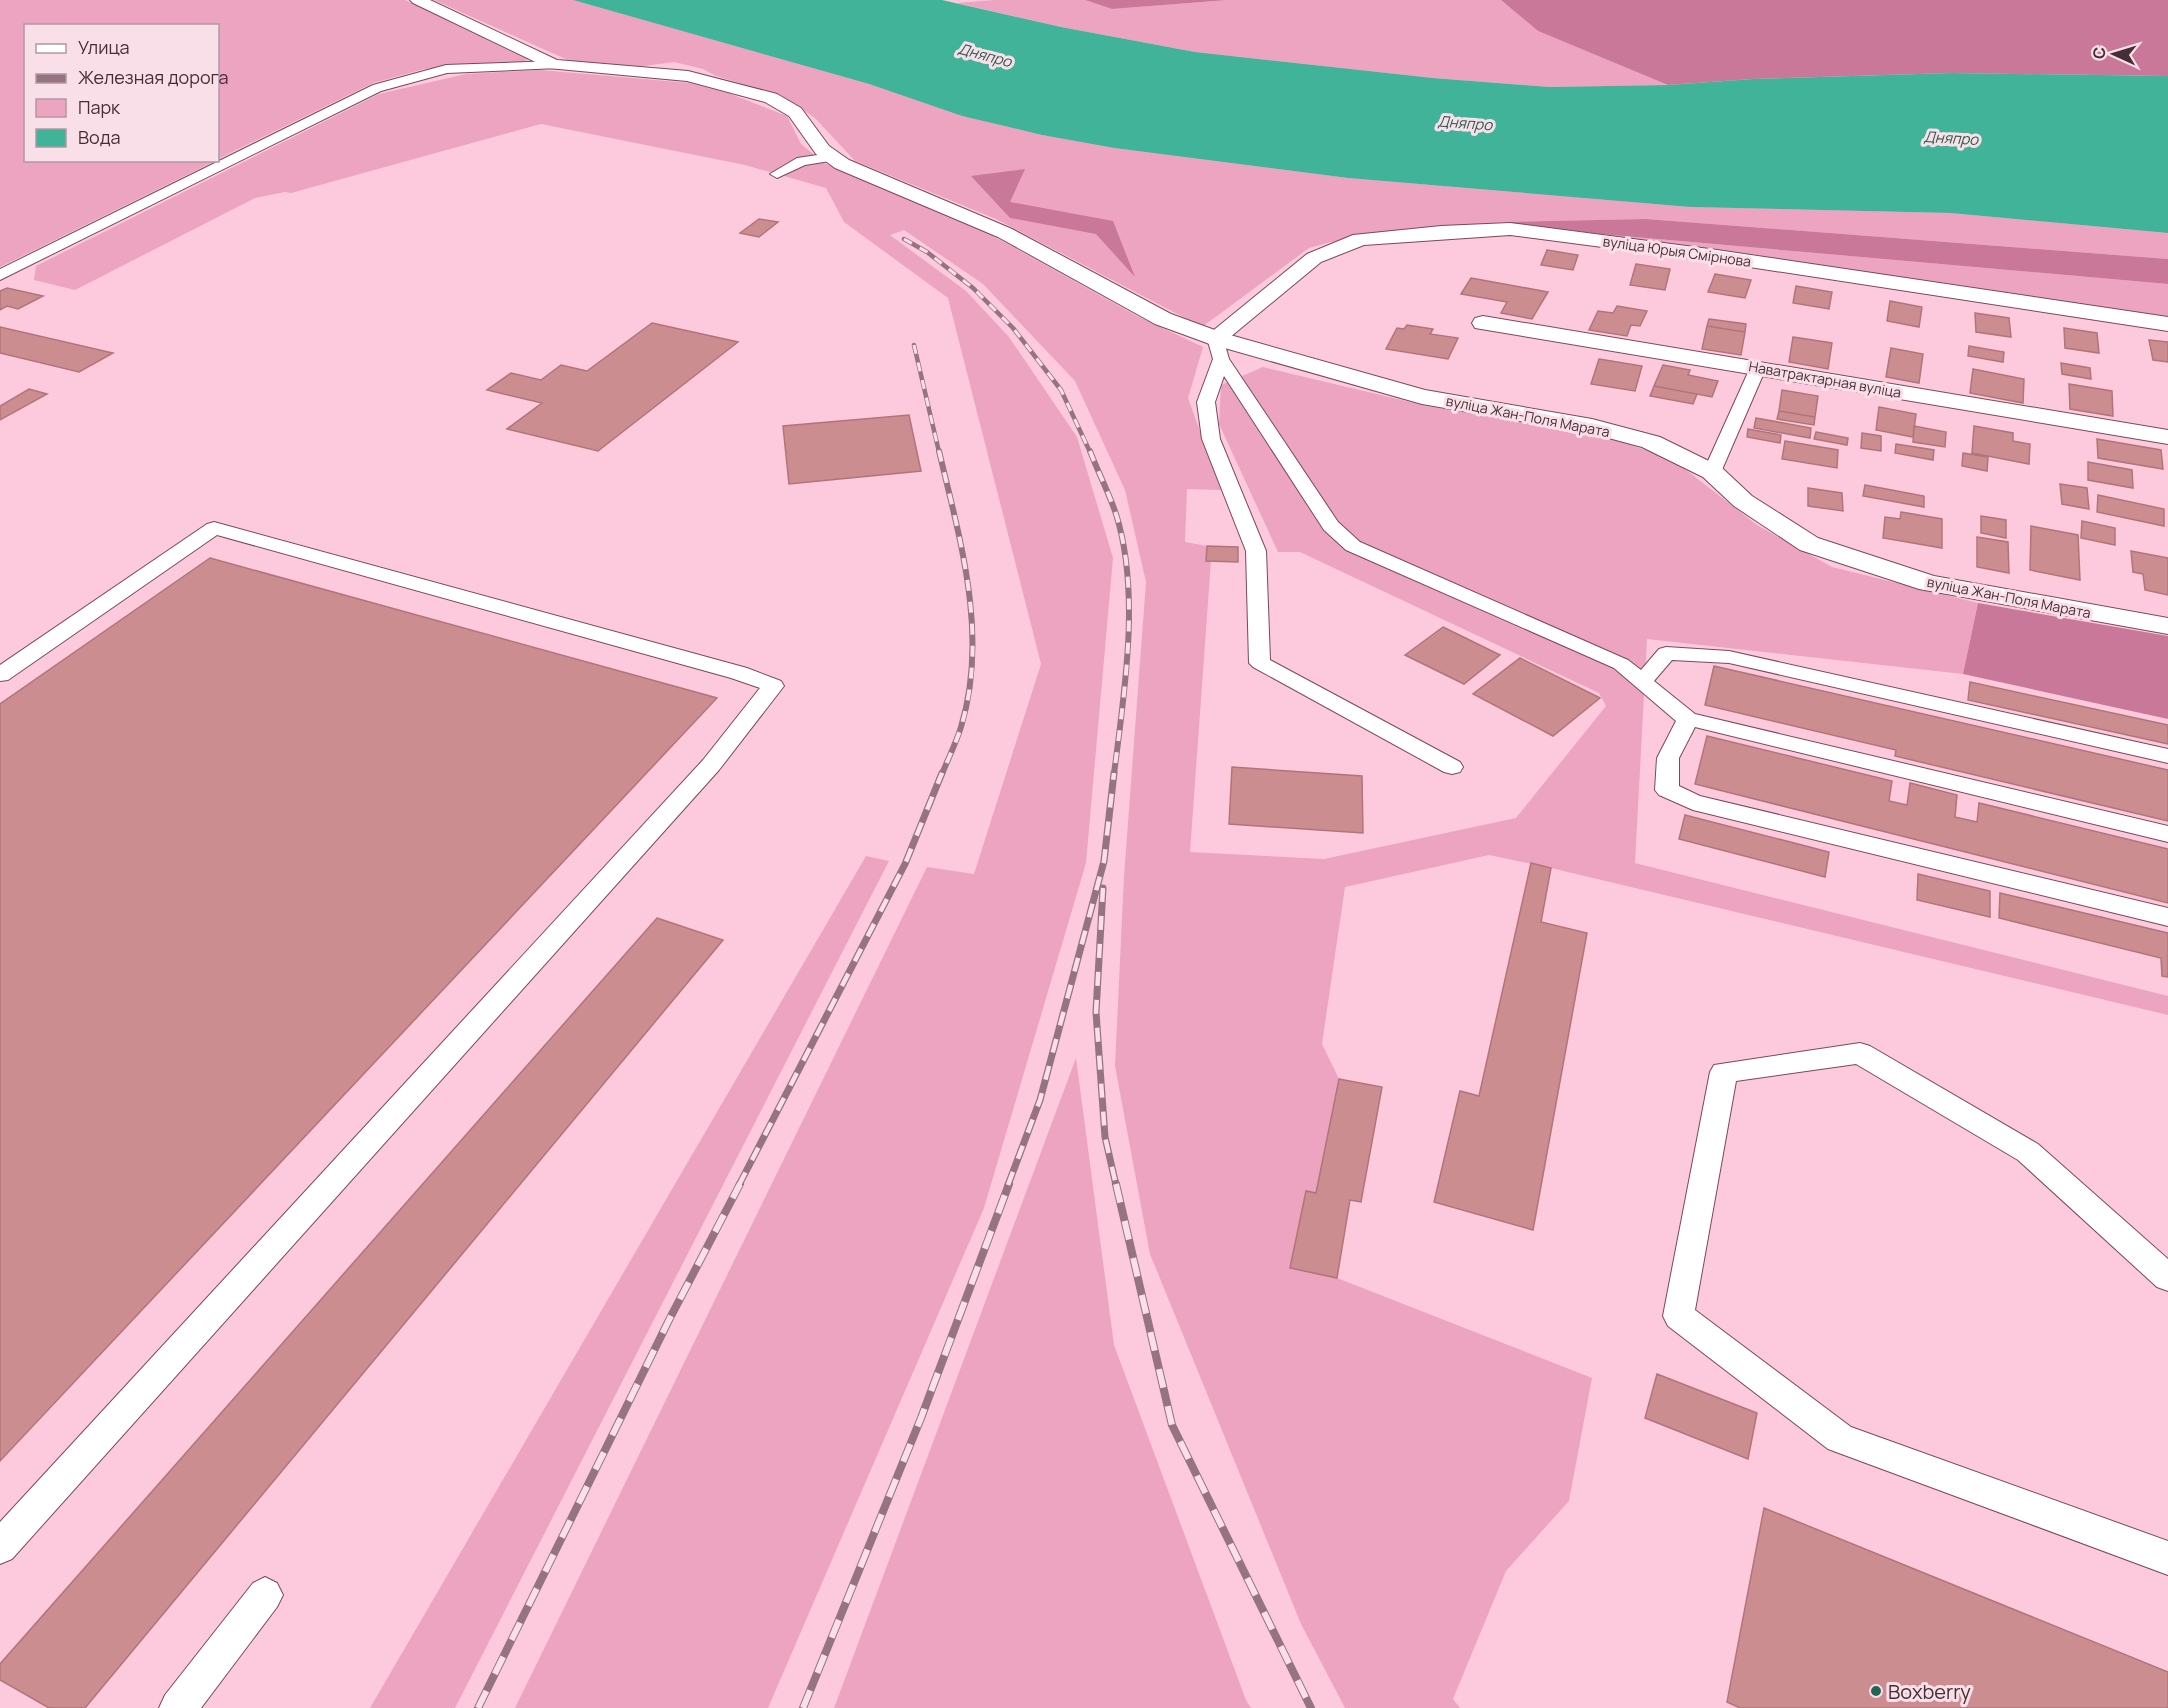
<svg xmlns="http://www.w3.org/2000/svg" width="2168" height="1708" font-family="Manrope,sans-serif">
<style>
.green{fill:#eca4c0}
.forest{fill:#ca7899}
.water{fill:#41b399}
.building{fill:#cc8d91;stroke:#b17579;stroke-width:1.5}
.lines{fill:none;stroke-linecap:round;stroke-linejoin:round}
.lane-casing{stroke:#7c475c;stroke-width:2}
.street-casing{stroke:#7c475c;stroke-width:2}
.secondary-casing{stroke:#7c475c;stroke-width:2}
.lane{fill:#fff;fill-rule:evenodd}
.street{fill:#fff;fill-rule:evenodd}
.secondary{fill:#fff;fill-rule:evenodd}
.rail-far3-casing{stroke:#967380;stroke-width:4.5}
.rail-far2-casing{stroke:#967380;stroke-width:6}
.rail-far1-casing{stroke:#967380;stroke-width:7}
.rail-casing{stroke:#967380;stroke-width:8}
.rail-far3{stroke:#f9dfe8;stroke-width:3;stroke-dasharray:9;stroke-linecap:butt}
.rail-far2{stroke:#f9dfe8;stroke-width:4;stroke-dasharray:11;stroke-linecap:butt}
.rail-far1{stroke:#f9dfe8;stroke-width:4.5;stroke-dasharray:14;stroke-linecap:butt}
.rail{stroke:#f9dfe8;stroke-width:6;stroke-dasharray:19;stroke-linecap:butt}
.poi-dot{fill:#226555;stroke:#f9dfe8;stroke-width:2}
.labels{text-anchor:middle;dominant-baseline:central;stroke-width:6;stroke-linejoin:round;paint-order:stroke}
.far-street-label{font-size:14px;fill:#462e37;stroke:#f9dfe8}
.far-water-label{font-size:15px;font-style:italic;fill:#2d5c50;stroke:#f9dfe8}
.near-poi-label{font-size:20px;fill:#462e37;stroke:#f9dfe8;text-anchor:start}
</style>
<rect width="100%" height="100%" fill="#fccadc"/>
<path class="green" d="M0 0H405L529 59 521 62 424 69 373 83 218 159V26H26V160L215 161 0 267Z
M434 0H573L869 84 962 116 1042 135 1114 148 1348 178 1690 207 1950 213 2168 233V259L1646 219 1505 222 1358 235 1309 248 1202 327 996 219 855 161 815 118 781 95 716 76 703 69 674 62 637 67 570 61Z
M994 0H1085L1112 9 1228 0H1501L1538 31 1668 85 1550 87 1433 78 1195 52 1061 27 957 3Z
M540 70 690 83 728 93 787 116 801 144 824 163 977 227 1137 316 1203 347 1188 398 1221 490 1187 489 1185 542 1207 546V560L1211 561 1190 852 1324 859 1516 818 1606 706 1599 693 1300 552H1278L1219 424 1221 385 1263 367 1427 406 1601 435 1672 459 1757 525 1832 567 1978 603 1963 674 1647 639 1635 863 2168 996V1015L1551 868 1489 855 1345 887 1322 1044 1339 1079 1316 1193 1306 1192 1290 1268 1337 1278 1592 1378 1569 1501 1506 1571 1453 1699 1460 1708H1345L1301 1624 1150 1254 1115 1066 1124 876 1146 582 1125 490 1075 381 983 284 904 230 890 235 966 291 1009 337 1077 437 1113 558 1086 863 984 1208 768 1708H515L927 867 974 874 1041 664 948 298 844 222 826 188 745 165 541 124 291 193 285 192 255 198 75 290 34 280 36 266 379 94 466 74Z
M1600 234 2168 284V325L1600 242Z
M866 856 889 861 455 1708H370Z
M1076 1058 1114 1345 1246 1700 1251 1708H834Z"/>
<path class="forest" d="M1085 0H1228L1112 9Z
M1501 0H2168V76L1951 73 1753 79 1668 85 1538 31Z
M1025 169 1010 202 1113 221 1135 277 1096 234 1010 218 971 176Z
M1646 219 2168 259V284L1600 234 1505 222Z
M1978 603 2168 636V719L1963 674Z"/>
<path class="water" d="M573 0H942L1061 27 1195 52 1433 78 1550 87 1668 85 1753 79 1951 73 2168 76V233L1950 213 1690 207 1348 178 1114 148 1042 135 962 116 869 84Z"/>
<path class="building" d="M759 219 778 222 759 237 740 233Z
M1547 250 1578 255 1573 270 1541 265Z
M1636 264 1670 269 1665 290 1630 285Z
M1715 274 1751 280 1745 298 1708 292Z
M1471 278 1548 292 1532 319 1501 313 1507 302 1461 294Z
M1796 286 1832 292 1829 309 1793 303Z
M7 288 43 296 18 309 7 306 0 310V291Z
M1890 301 1922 307 1919 327 1887 321Z
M1617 306 1647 311 1640 326 1631 325 1627 336 1589 330 1598 311 1613 313Z
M1975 313 2009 318 2011 337 1976 332Z
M1709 319 1746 324 1745 332 1707 326Z
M652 323 738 342 598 451 507 429 542 403 487 390 511 373 541 380 561 365 587 371Z
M1407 325 1433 329 1430 334 1458 338 1448 359 1386 349 1397 328 1404 329Z
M1707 326 1745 332 1741 355 1702 349Z
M0 327 113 353 79 372 0 353Z
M2064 328 2097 333 2099 353 2065 348Z
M1793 337 1832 343 1828 369 1789 362Z
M2149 340 2168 342V362L2153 360Z
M1969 346 2004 352 2003 362 1968 356Z
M1891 348 1923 354 1919 383 1886 377Z
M1599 359 1642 366 1635 391 1591 384Z
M2061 363 2090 368 2091 379 2062 374Z
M1663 365 1690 370 1688 375 1718 381 1712 397 1654 386Z
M1973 369 2024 379 2023 403 1970 393Z
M2069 384 2112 391 2113 416 2070 409Z
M1654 386 1697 394 1693 404 1650 396Z
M29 389 47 394 0 420V406Z
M1782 390 1818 396 1815 417 1779 411Z
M1879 407 1916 414 1913 437 1876 430Z
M1779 411 1815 417 1814 425 1777 419Z
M909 415 921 471 789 484 783 426Z
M1756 418 1811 428 1810 438 1754 428Z
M1914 426 1946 432 1945 447 1913 442Z
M1974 426 2013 433V441L2030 444 2029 464 1972 453Z
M1748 429 1781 435 1780 443 1747 437Z
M1816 432 1848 438 1847 445 1814 439Z
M1862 433 1881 436V451L1861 448Z
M2097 439 2161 450 2163 469 2098 458Z
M1785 441 1838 450 1837 468 1782 459Z
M1896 444 1934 450 1933 460 1895 453Z
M1963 453 1988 457 1987 471 1962 466Z
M2088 462 2132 470 2133 488 2088 480Z
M2060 484 2087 488 2089 509 2062 504Z
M1865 485 1924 496V507L1863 496Z
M1808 488 1842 493 1843 511 1808 506Z
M2098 495 2164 509V526L2097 512Z
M1901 512 1942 519V548L1883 538 1885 517 1900 519Z
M1981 516 2006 520V538L1981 533Z
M2082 521 2115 528V545L2081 538Z
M2031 526 2078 535 2080 580 2030 570Z
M1977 537 2008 542 2009 573 1977 567Z
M1207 546 1238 547V562L1206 561Z
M2131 551 2168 558V595L2145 590 2143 574 2133 572Z
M210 558 717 698 0 1461V704Z
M1443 627 1500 655 1464 684 1405 655Z
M1520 658 1600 698 1553 736 1473 694Z
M1714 666 2168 770V821L1895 756 1896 750 1705 705Z
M1970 682 2168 725V744L1968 700Z
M1707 736 1892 781 1889 801 1907 805 1910 783 1957 795 1955 817 1977 822 1979 803 2168 849V903L1695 784Z
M1232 767 1362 776 1363 833 1229 824Z
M1685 815 1829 852 1825 877 1679 839Z
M1531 863 1551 868 1541 922 1587 933 1533 1230 1434 1202 1460 1091 1479 1096Z
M1918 874 1990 891V917L1917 900Z
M2000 893 2168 933V977L2162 976 2161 958 1999 918Z
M657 918 723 940 85 1708H49L0 1680V1664Z
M1339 1079 1382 1087 1361 1202 1350 1200 1337 1278 1290 1268 1306 1191 1316 1193Z
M1657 1374 1757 1413 1748 1459 1645 1418Z
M1764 1508 2168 1672V1708H1740L1727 1702Z"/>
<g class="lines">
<g class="lane-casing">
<path id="lane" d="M554 61 558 62V68L447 73 381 91 0 280V269L373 85 446 65Z
M831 153 838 157 836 160 805 165 777 178 770 174 797 158Z
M1215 333 1223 338 1229 359 1338 522 1360 542 1628 660 1641 670 1659 649 1666 647 1729 651 2168 749V763L1729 663 1672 660 1654 681 1695 714 2168 826V842L1695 727 1679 758V786L1700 796 2168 908V926L1693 810 1659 795 1655 790 1657 758 1676 721 1614 668 1346 550 1324 530 1224 376 1215 402 1220 439 1266 551 1270 660 1460 762 1463 767 1460 772 1452 774 1444 772 1253 667 1249 663 1246 551 1202 439 1197 402 1213 359 1207 338Z
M1758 363 1766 368 1721 472 1718 476H1706L1703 472 1750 368Z
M214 522 747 668 781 681 784 686 719 770 12 1559 0 1564V1522L703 760 760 688 731 678 217 535 8 680 0 681V665L207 524Z
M1860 1043 1870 1046 2038 1144 2168 1259V1291L2157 1287 2018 1160 1856 1064 1736 1081 1695 1310 1851 1427 2168 1541V1575L1828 1449 1668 1326 1663 1316 1710 1072 1714 1065Z
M265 1577 277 1583 283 1595 277 1607 201 1708H159L165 1695 253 1583Z"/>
</g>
<g class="street-casing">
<path id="street" d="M1510 223 1717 250 2168 317V331L1717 262 1510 235 1364 245 1321 262 1223 343 1215 345 1207 343 1204 338 1307 254 1353 235 1441 226Z
M1483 316 2168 430V444L1475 328 1472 323 1475 318Z"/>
</g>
<g class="secondary-casing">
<path id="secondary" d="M410 0H430L557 60 688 71 777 94 801 108 829 146 849 160 1012 229 1171 314 1223 333 1425 390 1592 419 1660 437 1721 467 1752 496 1818 538 1934 576 2168 618V634L1919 589 1800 550 1734 506 1703 477 1642 447 1590 433 1422 404 1207 343 1155 324 998 237 835 168 816 154 789 116 765 102 687 81 548 68 413 3Z"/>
</g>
<use href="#lane" class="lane"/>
<use href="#street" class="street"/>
<use href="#secondary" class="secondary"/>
<g class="rail-far3-casing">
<path id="rail-far3" d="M904 239 927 252 973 288 1013 328 1061 390 1090 452
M914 345 939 452"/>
</g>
<g class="rail-far2-casing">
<path id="rail-far2" d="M939 451C960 540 989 635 961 727 956 743 948 759 942 774
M1090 451C1098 472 1109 493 1116 514 1141 593 1124 694 1114 774"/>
</g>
<g class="rail-far1-casing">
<path id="rail-far1" d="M1103 888 1096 1012 1105 1137 1116 1185
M739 1185 905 864 942 773
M1008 1185 1040 1100 1104 861 1114 773"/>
</g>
<g class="rail-casing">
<path id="rail" d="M1116 1184 1172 1425 1311 1708
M478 1708 670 1318 740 1184
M803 1708 921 1418 1009 1184"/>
</g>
<use href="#rail-far3" class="rail-far3"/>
<use href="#rail-far2" class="rail-far2"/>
<use href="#rail-far1" class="rail-far1"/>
<use href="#rail" class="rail"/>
</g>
<circle class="poi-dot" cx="1876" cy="1691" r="6"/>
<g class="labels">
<g class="far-street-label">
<text transform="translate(1677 251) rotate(8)">вуліца Юрыя Смірнова</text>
<text transform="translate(1825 379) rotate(10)">Наватрактарная вуліца</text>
<text transform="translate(1528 416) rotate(11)">вуліца Жан-Поля Марата</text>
<text transform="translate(2009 597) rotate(11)">вуліца Жан-Поля Марата</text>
</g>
<g class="far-water-label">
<text transform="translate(985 55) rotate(15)">Дняпро</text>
<text transform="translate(1465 123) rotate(4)">Дняпро</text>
<text transform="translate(1951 138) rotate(3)">Дняпро</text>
</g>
<g class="near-poi-label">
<text x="1888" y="1691">Boxberry</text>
</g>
</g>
<rect x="24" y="24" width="195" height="138" fill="#f9dfe8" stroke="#b198a1" stroke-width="1.5"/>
<rect x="36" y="44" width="30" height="9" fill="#ffffff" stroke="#b198a1" stroke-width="1.5"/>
<text x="78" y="54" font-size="18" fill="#462e37">Улица</text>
<rect x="36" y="74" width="30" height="9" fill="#967380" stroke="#b198a1" stroke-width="1.5"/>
<text x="78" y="84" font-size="18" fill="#462e37">Железная дорога</text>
<rect x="36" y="99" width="30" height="18" fill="#eca4c0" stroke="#b198a1" stroke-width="1.5"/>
<text x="78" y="114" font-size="18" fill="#462e37">Парк</text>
<rect x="36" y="129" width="30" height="18" fill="#41b399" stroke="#b198a1" stroke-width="1.5"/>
<text x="78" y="144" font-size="18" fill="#462e37">Вода</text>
<g transform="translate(2114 54) rotate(274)" stroke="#f9dfe8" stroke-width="4.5" paint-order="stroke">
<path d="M0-4.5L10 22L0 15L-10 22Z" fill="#462e37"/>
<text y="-9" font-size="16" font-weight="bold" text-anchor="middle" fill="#462e37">С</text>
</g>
</svg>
